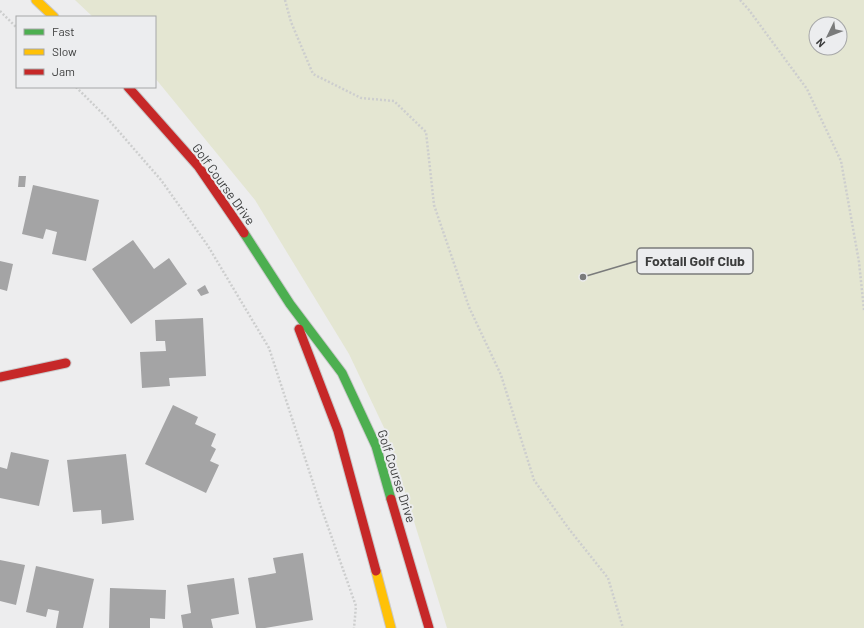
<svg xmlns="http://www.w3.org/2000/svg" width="864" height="628" font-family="Barlow,sans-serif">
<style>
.green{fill:#e4e6d2;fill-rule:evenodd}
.building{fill:#a4a4a5}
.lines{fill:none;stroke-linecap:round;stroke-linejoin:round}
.fast-casing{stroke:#c9c9ca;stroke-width:11}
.slow-casing{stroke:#c9c9ca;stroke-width:11}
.jam-casing{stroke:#c9c9ca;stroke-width:11}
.path{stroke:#cdcece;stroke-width:2.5;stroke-dasharray:2 2;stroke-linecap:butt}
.fast{stroke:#4caf50;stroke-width:9}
.slow{stroke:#ffc107;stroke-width:9}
.jam{stroke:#c62828;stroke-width:9}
.labels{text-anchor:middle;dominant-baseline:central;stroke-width:4;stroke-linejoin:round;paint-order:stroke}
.street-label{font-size:13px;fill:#3c3d3d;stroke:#ecedef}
.leader{fill:none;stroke:#7a7b7b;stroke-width:1.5}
.callout-dot{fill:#7a7b7b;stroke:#ecedef;stroke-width:1.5}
.callout{fill:#ecedef;stroke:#7a7b7b;stroke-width:1.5}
.callout-label{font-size:14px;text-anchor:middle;font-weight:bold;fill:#3c3d3d}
</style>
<rect width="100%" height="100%" fill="#ededee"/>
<path class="green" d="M75 0H864V628H447L387 434 349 354 255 200 155 78V17H93ZM816 24H840V48H816Z"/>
<path class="building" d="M19 176H26L25 187H18Z
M33 185 99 200 86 261 52 254 57 232 46 229 43 239 22 234Z
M133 240 154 269 169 258 187 284 131 324 92 269Z
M0 261 13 264 7 291 0 289Z
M205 285 209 293 201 296 197 290Z
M203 318 206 376 169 378 170 386 142 388 140 352 166 351 165 341H156L155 320Z
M173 405 198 417 195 424 216 434 211 446 216 449 210 461 219 465 206 493 145 464Z
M11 452 49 460 39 506 0 498V467L7 469Z
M126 454 134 520 102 524 101 510 73 512 67 460Z
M303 553 313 620 265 628H256L248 578 276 573 273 558Z
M0 560 25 565 16 605 0 601Z
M36 566 94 579 83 628H56L59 611 48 609 46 617 26 612Z
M234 578 239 614 211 619 213 628H183L181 615 191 613 187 585Z
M110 588 166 590 165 619 150 618V628H109Z"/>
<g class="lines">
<g class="fast-casing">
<path id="fast" d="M244 233 290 304 342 373 376 446 391 499"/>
</g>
<g class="slow-casing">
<path id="slow" d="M36 0 54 17
M376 571 391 628"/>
</g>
<g class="jam-casing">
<path id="jam" d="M128 87 198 166 244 233
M299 329 338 431 376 571
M0 377 66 363
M391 499 429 628"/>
</g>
<path class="path" d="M285 0 291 22 313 74 361 98 394 101 426 132 434 205 469 307 501 375 534 480 569 529 608 578 623 628
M740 0 749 10 807 89 841 161 859 262 864 310
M0 11 17 28
M76 87 108 119 161 180 208 246 269 348 321 507 356 606 354 628"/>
<use href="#fast" class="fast"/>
<use href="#slow" class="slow"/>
<use href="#jam" class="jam"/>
</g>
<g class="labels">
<g class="street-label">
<text transform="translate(224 184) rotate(54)">Golf Course Drive</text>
<text transform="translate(397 476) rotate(72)">Golf Course Drive</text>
</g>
</g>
<path class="leader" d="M583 277L637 261"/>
<circle class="callout-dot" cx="583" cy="277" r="4"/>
<rect class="callout" x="637" y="248" width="116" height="26" rx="4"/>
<g class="callout-label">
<text x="695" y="266">Foxtail Golf Club</text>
</g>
<rect x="16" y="16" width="140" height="72" fill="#ecedef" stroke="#a6a7a8"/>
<rect x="24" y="29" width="20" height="6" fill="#4caf50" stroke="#a6a7a8"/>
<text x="52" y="36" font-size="12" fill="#3c3d3d">Fast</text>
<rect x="24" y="49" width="20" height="6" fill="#ffc107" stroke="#a6a7a8"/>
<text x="52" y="56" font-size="12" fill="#3c3d3d">Slow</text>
<rect x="24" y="69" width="20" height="6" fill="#c62828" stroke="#a6a7a8"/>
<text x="52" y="76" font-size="12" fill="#3c3d3d">Jam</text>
<g transform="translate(828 36) rotate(227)"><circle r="19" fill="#ecedef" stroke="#a6a7a8"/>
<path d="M0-3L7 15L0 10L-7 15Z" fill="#7a7b7b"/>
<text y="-6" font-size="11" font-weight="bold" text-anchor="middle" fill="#3c3d3d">N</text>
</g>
</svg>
